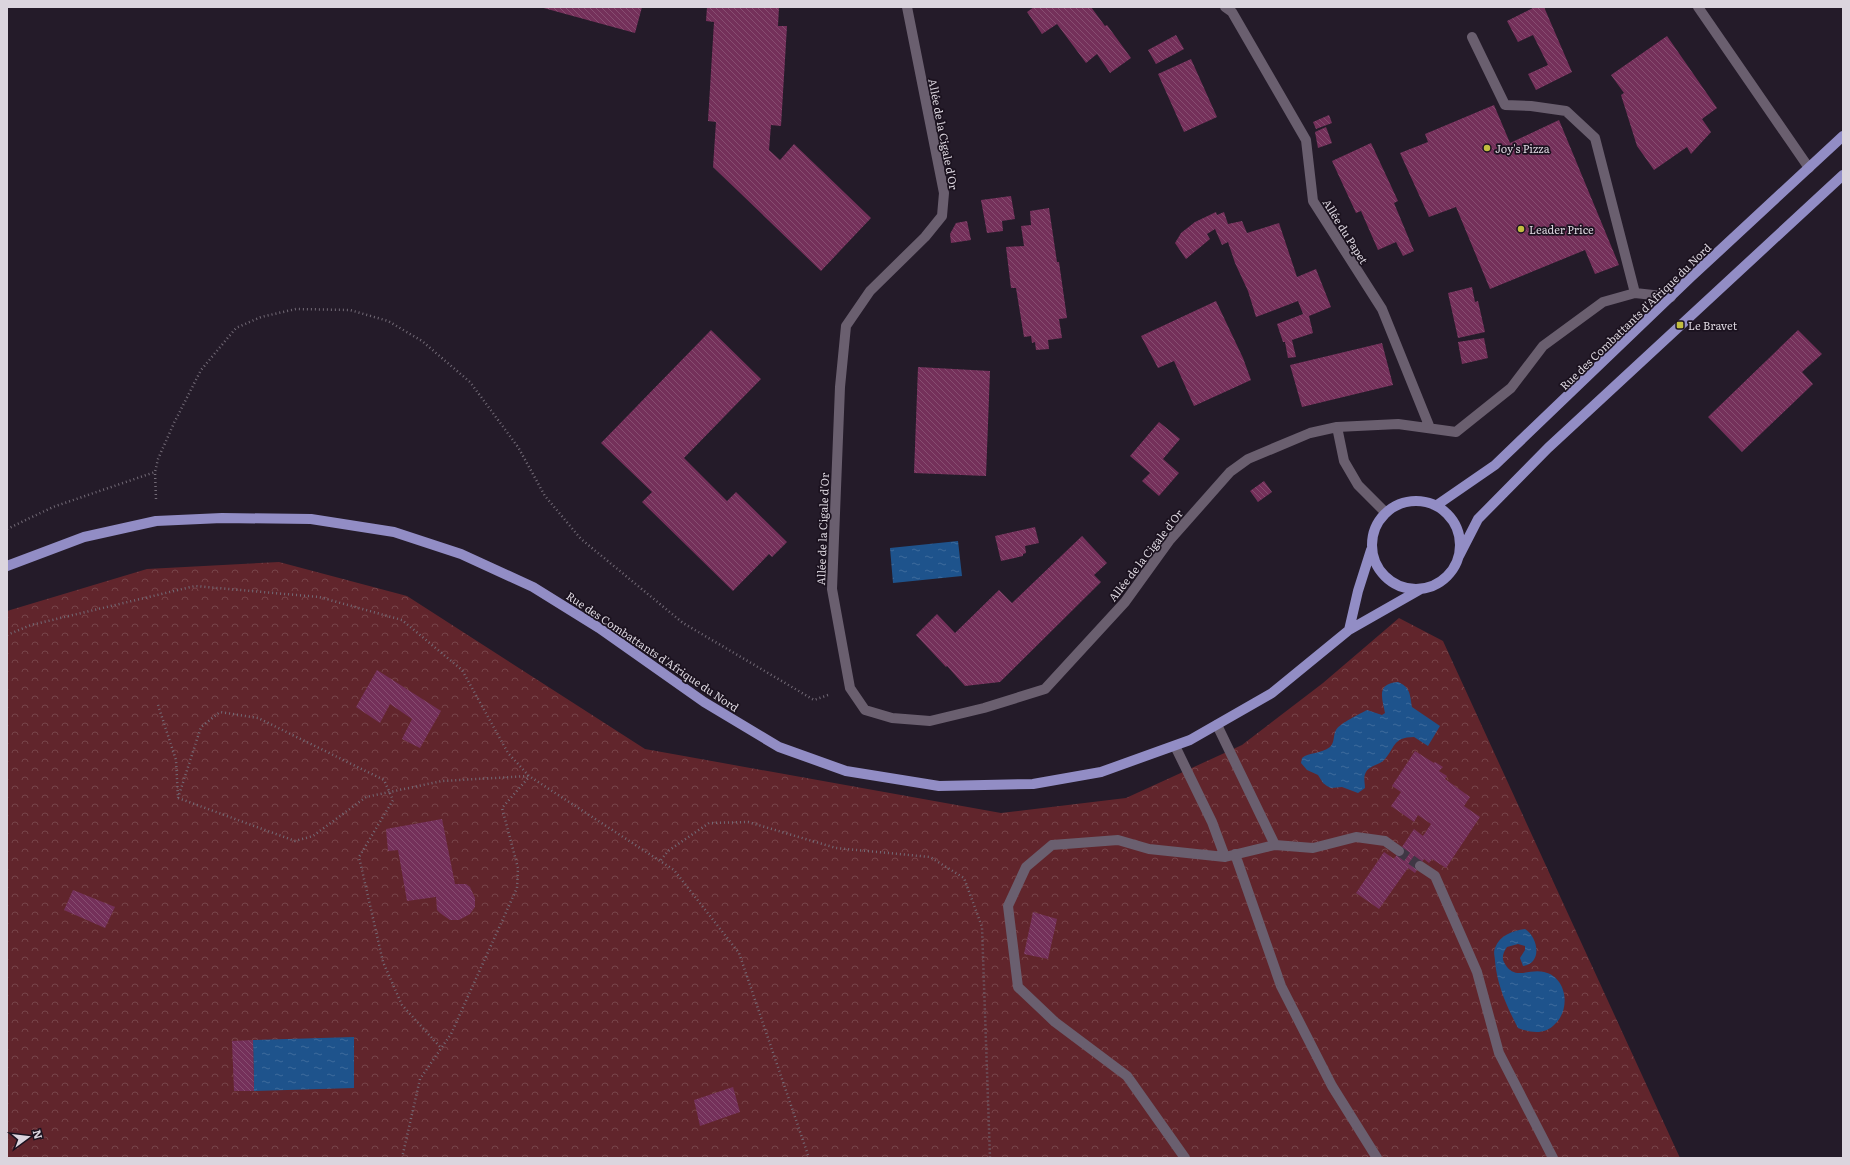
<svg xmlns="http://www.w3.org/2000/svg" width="1850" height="1165" font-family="Literata,serif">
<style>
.forest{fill:url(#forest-crowns)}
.water{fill:url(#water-ripples)}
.building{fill:url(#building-back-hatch)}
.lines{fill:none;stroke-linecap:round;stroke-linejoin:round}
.minor-tunnel{stroke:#3f3744;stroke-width:10;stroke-dasharray:10 5;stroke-linecap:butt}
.path{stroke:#736b77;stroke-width:2.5;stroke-dasharray:1 3;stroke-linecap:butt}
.minor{stroke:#6a5f6f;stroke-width:10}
.major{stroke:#928dc5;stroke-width:10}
.poi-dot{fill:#c1bd40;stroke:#1b121f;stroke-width:1.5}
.labels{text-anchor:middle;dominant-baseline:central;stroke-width:3.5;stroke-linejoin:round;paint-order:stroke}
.street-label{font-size:11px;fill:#dbd5de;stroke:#1b121f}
.poi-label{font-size:11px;fill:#dbd5de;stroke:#1b121f;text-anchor:start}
</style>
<defs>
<pattern id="forest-crowns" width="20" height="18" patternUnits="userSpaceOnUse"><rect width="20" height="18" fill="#61252c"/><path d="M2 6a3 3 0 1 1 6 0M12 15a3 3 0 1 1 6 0" fill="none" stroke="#77444a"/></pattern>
<pattern id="water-ripples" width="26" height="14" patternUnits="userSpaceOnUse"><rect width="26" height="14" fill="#1e538c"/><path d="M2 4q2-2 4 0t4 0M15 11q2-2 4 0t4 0" fill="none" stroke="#3e6b9c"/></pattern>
<pattern id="building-back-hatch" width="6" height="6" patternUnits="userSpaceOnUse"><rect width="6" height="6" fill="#74305a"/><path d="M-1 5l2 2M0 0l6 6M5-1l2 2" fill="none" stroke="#874d71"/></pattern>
</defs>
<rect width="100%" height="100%" fill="#241b29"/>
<path class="forest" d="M279 562 407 596 645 749 1001 813 1126 798 1242 745 1323 683 1399 618 1443 641 1680 1158H7V611L147 569Z"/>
<path class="water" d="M958 541 962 576 893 583 890 548Z
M1398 682C1410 687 1410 694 1412 707L1440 726 1428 746 1414 737C1392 737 1395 749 1384 760 1379 765 1369 766 1366 772 1363 777 1365 783 1365 788L1358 793 1342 787 1331 788 1327 786 1323 783 1318 775 1307 770 1301 763 1302 758C1309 752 1321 754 1330 747 1335 742 1333 735 1336 730 1340 723 1360 714 1367 710L1382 715 1385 713C1382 697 1376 684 1398 682Z
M1525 929C1538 937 1543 963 1523 966L1520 958 1525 950V946L1518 944 1507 947C1503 953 1501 958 1505 964 1515 981 1529 968 1544 972 1567 977 1571 1009 1555 1024 1545 1035 1531 1033 1518 1028 1507 1007 1497 985 1495 961 1495 957 1493 952 1495 948 1500 935 1512 931 1525 929Z
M354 1037V1088L254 1091 253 1040Z"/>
<path class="building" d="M540 7H642L635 33Z
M707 7H779L778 26H787L781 126 771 125 769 150 780 160 794 144 871 218 821 271 713 167 716 122 708 121 714 22 706 21Z
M1034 7H1091L1105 26 1107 25 1131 58 1110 73 1097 54 1086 63 1057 24 1042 34 1027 12Z
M1535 7H1544L1572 72 1536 90 1528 74 1548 65 1533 35 1518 42 1507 21Z
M1176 35 1184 49 1156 64 1148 50Z
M1667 36 1717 108 1702 119 1711 132 1691 154 1687 147 1654 170 1637 146 1621 95 1624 93 1611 75Z
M1191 59 1217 117 1184 132 1158 74Z
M1494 105 1510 143 1559 120 1619 265 1595 274 1585 250 1490 289 1456 207 1429 217 1400 153 1428 142 1425 134Z
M1329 115 1332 123 1316 129 1313 122Z
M1326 127 1332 143 1318 148 1315 132Z
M1371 143 1398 201 1394 203 1414 251 1403 256 1396 242 1378 250 1361 211 1356 213 1332 161Z
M1011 196 1015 219 1002 221 1003 231 987 233 981 200Z
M1049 208 1057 262H1059L1067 318 1059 319 1062 338 1048 340 1049 349 1036 350 1035 342 1032 343 1031 336 1024 337 1016 288H1011L1006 247 1024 246 1021 226 1031 225 1030 211Z
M1216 212 1217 215 1224 212 1228 224 1242 221 1247 233 1279 223 1297 277 1316 269 1331 307 1309 316 1313 333 1292 340 1296 357 1288 358 1285 342H1283L1277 324 1303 314 1298 301 1256 317 1248 291 1235 263 1228 242 1222 245 1215 229 1207 234 1210 239 1186 259 1175 243 1181 233 1195 222Z
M967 221 971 240 951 243 950 234 956 223Z
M1472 287 1475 302 1478 301 1485 332 1458 338 1448 293Z
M1216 301 1243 358 1251 380 1194 406 1174 361 1158 368 1141 336Z
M711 330 761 379 684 458 727 501 736 492 787 542 772 557 769 554 733 591 642 502 652 492 601 443Z
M1798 330 1822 354 1802 372 1813 384 1742 452 1708 417Z
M1484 338 1488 358 1462 364 1458 342Z
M1382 343 1393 385 1302 407 1290 365Z
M918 367 990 371 986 476 914 473Z
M1159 422 1180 439 1163 459 1179 473 1159 496 1142 481 1150 473 1130 456Z
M1264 481 1272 492 1258 502 1250 491Z
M1035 527 1039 543 1025 546 1026 553 1023 554V556L1001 561 995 536Z
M1082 536 1107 563 1094 575 1101 582 1000 682 965 686 947 666 946 667 916 635 937 614 955 633 999 590 1012 603Z
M377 670 441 711 420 748 402 739 412 719 390 704 380 723 356 707Z
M1415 751 1434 763 1435 762 1443 767 1439 771 1447 776 1445 779 1470 797 1464 806 1480 817 1446 868 1432 859 1429 863 1424 859 1415 873 1408 868 1379 909 1356 893 1384 852 1394 859 1414 829 1423 836 1431 824 1418 815 1414 822 1391 806 1401 792 1392 786Z
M442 819 455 884H466L470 887 475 898V907L470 914 459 920H450L440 913 437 910 436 897 407 901 398 850 388 851 386 829Z
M73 890 115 907 105 928 64 910Z
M1033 912 1057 919 1048 959 1024 954Z
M253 1040 254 1091H234L232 1041Z
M733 1087 740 1112 700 1126 694 1100Z"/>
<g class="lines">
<path class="minor-tunnel" d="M1399 851 1420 866"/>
<path class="path" d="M156 499 155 472 158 459 174 423 201 370 236 328 261 317 296 309 350 310 388 321 422 341 470 382 518 447 545 496 581 539 683 623 814 700 828 695
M7 529 53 507 155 472
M7 635 31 625 195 586 319 597 402 620 462 670 508 753 529 776 674 870 739 953 809 1158
M158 705 176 760 178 798 295 841 313 836 366 797 442 781 529 776
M178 798 201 727 220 712 258 718 384 780 393 800 359 857 383 962 402 1005 441 1048
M661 860 668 851 709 823 748 822 836 848 930 857 964 878 982 927 990 1158
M402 1158 420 1079 451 1034 517 888 518 868 502 808 529 777"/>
<path class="minor" d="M907 7 944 193 942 216 925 237 870 291 846 326 840 387 832 589 850 688 865 710 892 718 930 721 984 708 1045 689 1125 602 1169 541 1230 472 1248 459 1310 433 1337 427 1398 424 1456 432 1511 388 1543 346 1603 302 1635 293 1671 297
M1225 7 1232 12 1306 140 1313 201 1382 309 1430 428
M1698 7 1809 168
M1472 37 1505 105 1531 106 1566 111 1595 138 1635 293
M1337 427 1344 461 1358 485 1385 512
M1217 725 1275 845
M1175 746 1212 822 1225 857
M1235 854 1281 986 1332 1086 1377 1158
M1420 866 1435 876 1477 972 1499 1053 1553 1158
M1185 1158 1127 1076 1055 1022 1018 987 1008 906 1026 867 1052 845 1118 840 1149 849 1225 857 1275 845 1313 848 1356 837 1385 841 1399 851"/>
<path class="major" d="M1372 545a44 44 0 1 1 88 0a44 44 0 1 1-88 0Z
M1437 505 1495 465 1691 277 1843 136
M1459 556 1478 519 1548 448 1843 175
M7 566 84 537 156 521 222 518 311 519 394 532 461 554 533 587 599 628 704 702 779 747 846 771 939 786 1033 784 1101 772 1190 740 1272 693 1349 630 1421 589
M1349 630 1358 591 1371 550"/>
</g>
<g class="poi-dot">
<circle cx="1487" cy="148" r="4"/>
<circle cx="1521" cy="229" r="4"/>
<rect x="1676" y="321" width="8" height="8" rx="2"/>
</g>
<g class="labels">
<g class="street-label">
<text transform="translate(944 134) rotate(79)">Allée de la Cigale d'Or</text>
<text transform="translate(1346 231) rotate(58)">Allée du Papet</text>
<text transform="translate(1635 316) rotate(-44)">Rue des Combattants d'Afrique du Nord</text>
<text transform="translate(822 529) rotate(-88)">Allée de la Cigale d'Or</text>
<text transform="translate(1145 555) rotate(-52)">Allée de la Cigale d'Or</text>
<text transform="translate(653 651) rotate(34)">Rue des Combattants d'Afrique du Nord</text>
</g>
<g class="poi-label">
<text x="1495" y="148">Joy's Pizza</text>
<text x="1529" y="229">Leader Price</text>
<text x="1688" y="325">Le Bravet</text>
</g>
</g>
<rect width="1850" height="1165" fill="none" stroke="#dbd5de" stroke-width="16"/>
<g transform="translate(28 1137) rotate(75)" stroke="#1b121f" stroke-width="3" paint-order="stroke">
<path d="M0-3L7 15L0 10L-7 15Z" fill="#dbd5de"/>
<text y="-6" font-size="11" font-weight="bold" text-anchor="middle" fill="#dbd5de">N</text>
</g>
</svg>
